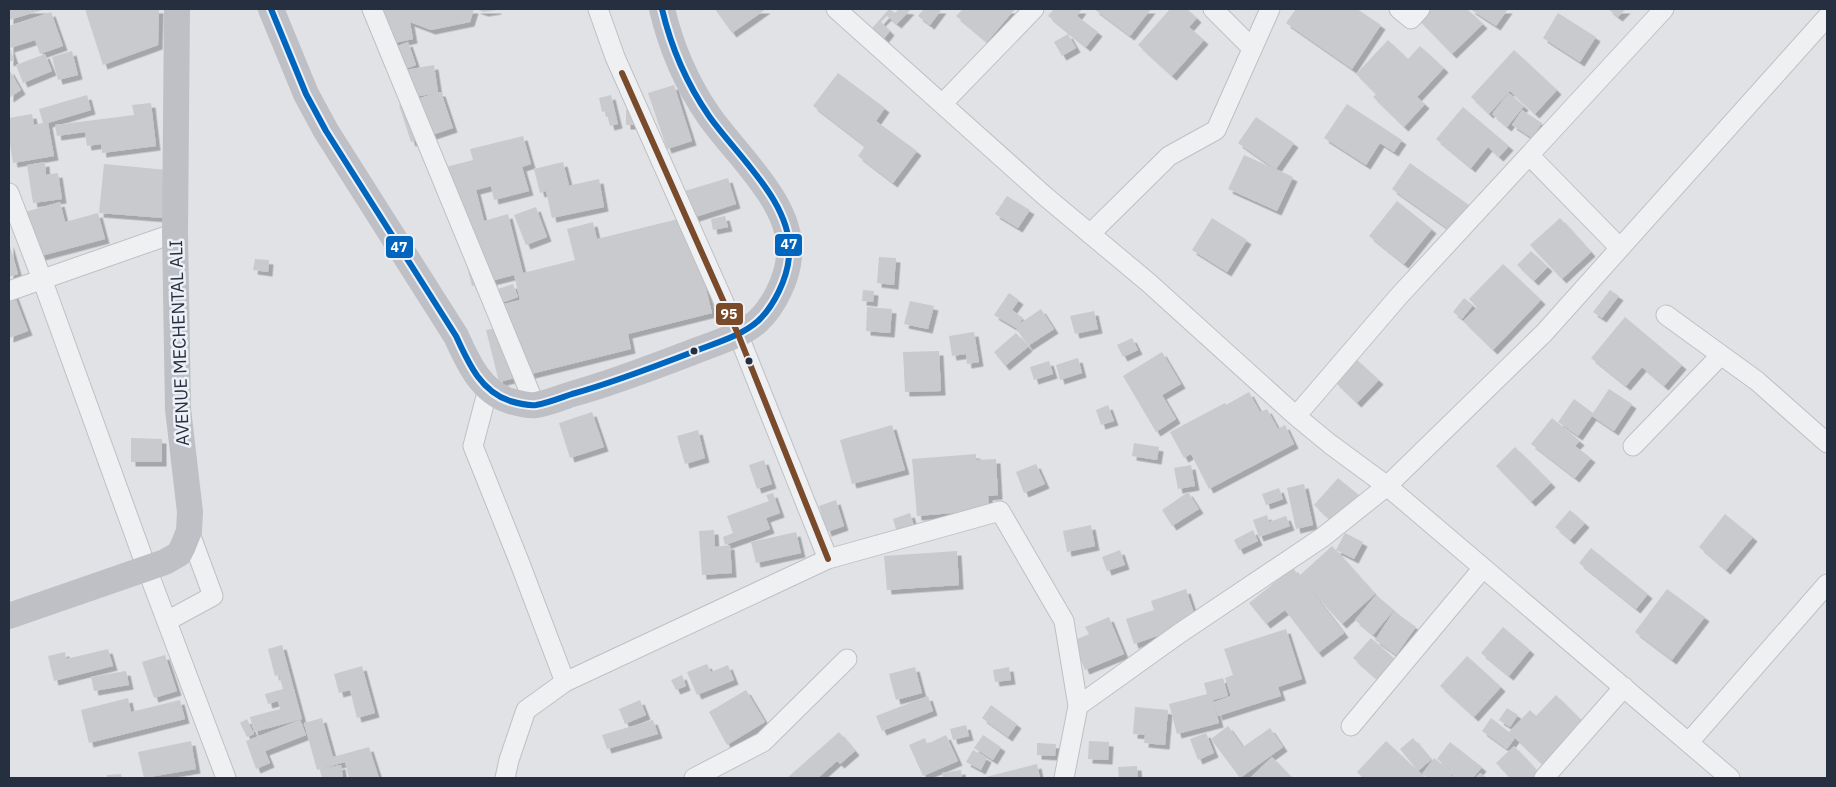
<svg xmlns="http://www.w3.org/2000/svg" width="1836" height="787" font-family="'IBM Plex Sans',sans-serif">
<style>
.building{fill:#c8cace;filter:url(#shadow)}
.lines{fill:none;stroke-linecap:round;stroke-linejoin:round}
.minor-casing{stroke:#bec0c4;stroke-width:21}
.minor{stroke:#eff0f2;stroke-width:19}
.secondary{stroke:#bec0c6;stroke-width:26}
.bus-1-casing{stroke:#edf0f6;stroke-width:10}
.bus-2-casing{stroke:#edf0f6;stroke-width:10}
.bus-1{stroke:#0065bd;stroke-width:6}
.bus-2{stroke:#7a4b2a;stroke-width:6}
.bus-dot{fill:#262f40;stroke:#edf0f6;stroke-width:2}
.labels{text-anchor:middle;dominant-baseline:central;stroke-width:5;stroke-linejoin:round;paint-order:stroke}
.street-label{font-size:18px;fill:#262f40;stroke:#edf0f6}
.line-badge{stroke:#edf0f6;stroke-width:2}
.badge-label{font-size:14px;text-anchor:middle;font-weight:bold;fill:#fff}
</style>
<defs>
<filter id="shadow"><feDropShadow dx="4.5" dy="4.5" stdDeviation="0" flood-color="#0004"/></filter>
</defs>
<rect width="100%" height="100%" fill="#e0e2e6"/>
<path class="building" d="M9 9H46L9 20Z
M85 9H159L158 45 103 65Z
M367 9H474L470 22 431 30 410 22 413 39 385 45Z
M475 9H497V10L484 12Z
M715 9H766L732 33Z
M889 9 895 13 899 9 910 10 897 24 887 16 881 22 890 31 878 46 866 35Z
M924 9H942L930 25 918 16Z
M963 9H1015L987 42 956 16Z
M1054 9H1082L1077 16 1098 32 1086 47 1048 16Z
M1094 9H1151L1130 36Z
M1170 9H1187L1197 18 1189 27 1204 40 1172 76 1138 45Z
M1296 9H1357L1381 25 1352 69 1286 23Z
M1426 9H1467L1483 24 1452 54 1417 18Z
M1470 9H1508L1496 26Z
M1608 9H1626L1618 17Z
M51 12 63 46 40 54 35 40 10 48 14 60 9 62V26Z
M1558 13 1596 37 1580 62 1543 38Z
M1068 34 1076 48 1062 56 1054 42Z
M1388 40 1408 59 1420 46 1444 68 1417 97 1425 104 1404 127 1373 97 1376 94 1356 74Z
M408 42 416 65 400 71 434 65 438 92H441L453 128 411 142 399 105 436 93 399 100 389 49Z
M1514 50 1557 90 1535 114 1510 91 1489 114 1471 97Z
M72 51 78 75 58 80 52 57Z
M45 54 52 71 23 83 16 65Z
M9 69 21 90 9 98Z
M838 73 885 108 876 121 917 151 893 183 858 156 865 146 813 106Z
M674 85 692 141 667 149 648 93Z
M1509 93 1524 106 1507 127 1492 114Z
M87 95 91 110 48 123 54 156 13 163 9 138V118L32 114 34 125 43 123 39 109Z
M611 95 618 124 610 126 606 111 602 112 599 98Z
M151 103 156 146 102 153 101 144 87 146 85 132 57 136 55 125 134 115 132 105Z
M1347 104 1402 140 1394 152 1380 143 1366 165 1324 138Z
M1463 107 1509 146 1499 157 1488 147 1471 168 1436 139Z
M626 110H638V125H626Z
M1522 110 1542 123 1532 138 1512 125Z
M1256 117 1294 143 1276 169 1293 177 1277 211 1228 189 1244 155 1275 169 1238 143Z
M523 136 531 164 522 167 529 191 494 200 491 186 476 190 484 221 508 214 523 273 575 260 567 229 593 222 597 239 682 218 675 194 728 178 736 204 689 219 712 313 628 334 631 349 499 382 486 330 496 328 491 307 520 300 514 275 472 286 442 168 473 160 470 149Z
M45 162 46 175 58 173 62 199 33 203 27 165Z
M563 162 569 185 563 187 599 179 604 207 552 218 546 191 540 193 534 169Z
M1410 163 1469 205 1451 231 1392 189Z
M104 164 167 170 163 218 99 213Z
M1007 196 1030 210 1018 228 995 214Z
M1397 201 1432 229 1404 264 1369 236Z
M60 202 65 222 98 213 105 239 37 257 25 212Z
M536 207 547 237 526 245 514 215Z
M725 216 728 227 713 230 711 219Z
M1212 218 1247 240 1227 272 1192 250Z
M1560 218 1591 252 1562 279 1530 245Z
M9 242 18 274 9 277Z
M1531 251 1548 267 1534 281 1517 265Z
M879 257 896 258 894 285 877 283Z
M255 259 269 260 268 272 253 270Z
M1503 264 1541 300 1493 350 1463 321 1477 307 1469 299Z
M513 284 518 297 496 305 492 291Z
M12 289 28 331 9 338V290Z
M863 290 874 291 873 302 862 301Z
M1610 290 1619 296 1602 318 1593 312Z
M1009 293 1019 300 1012 310 1023 318 1019 324 1041 309 1054 329 1028 346 1016 328 994 315Z
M1464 298 1473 305 1462 319 1453 312Z
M910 301 934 306 928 329 904 324Z
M867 307 892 309 890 333 866 331Z
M1094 311 1098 329 1075 334 1070 316Z
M1625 317 1682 365 1664 386 1642 367 1626 386 1591 358Z
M974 332 979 362 967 364 966 354 952 356 949 336Z
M1016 333 1028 347 1005 366 994 352Z
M1132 338 1138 350 1123 357 1117 345Z
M939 351 941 391 905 392 903 352Z
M1162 352 1181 384 1162 395 1176 419 1156 432 1123 376Z
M1078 358 1082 373 1060 380 1056 365Z
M1356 359 1379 380 1357 403 1335 382Z
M1049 361 1053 374 1034 380 1030 367Z
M1609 389 1632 404 1614 431 1592 416 1578 436 1558 422 1574 399 1593 413Z
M1249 392 1260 412 1267 409 1278 429 1285 425 1294 444 1209 489 1191 454 1184 458 1170 432 1225 403 1226 405Z
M1108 405 1114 421 1101 425 1096 410Z
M592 412 604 447 570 458 559 423Z
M1552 418 1580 441 1575 446 1591 458 1575 478 1531 444Z
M892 425 905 470 852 484 840 440Z
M698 430 705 458 685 464 677 436Z
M131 438 162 439V462H131Z
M1134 443 1159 447 1157 460 1132 456Z
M1515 447 1551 483 1531 502 1496 466Z
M976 454V460L996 459 998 495 988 496 989 510 917 516 912 459Z
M764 460 772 484 757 489 749 465Z
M1036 464 1045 484 1024 493 1016 472Z
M1191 465 1195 486 1178 489 1174 468Z
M1338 478 1360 496 1335 524 1314 505Z
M1304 484 1313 525 1296 529 1287 488Z
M1279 488 1283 499 1266 505 1262 494Z
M1188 492 1199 509 1172 526 1162 510Z
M773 493 780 513 766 518 770 529 725 545 723 537 733 533 727 516 769 501 766 495Z
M836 500 844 526 827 532 819 506Z
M1570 510 1585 523 1570 540 1555 527Z
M910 513 915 529 898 536 893 519Z
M1725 514 1753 537 1726 570 1699 547Z
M1267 515 1269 522 1286 516 1290 526 1259 537 1253 520Z
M1091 525 1095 546 1067 552 1063 531Z
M714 530 715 547 730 545 732 573 702 575 699 531Z
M1253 530 1258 541 1239 550 1234 540Z
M796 532 801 553 756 563 751 542Z
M1345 533 1363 542 1354 559 1336 550Z
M1332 546 1375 594 1342 624 1310 589 1344 633 1318 653 1285 610 1266 624 1249 603 1293 568 1299 576Z
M1591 548 1648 594 1636 609 1579 563Z
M1120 550 1125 565 1107 571 1102 557Z
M957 551 959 585 887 590 884 556Z
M1186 589 1197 622 1134 644 1126 619 1154 610 1151 601Z
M1667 589 1705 617 1672 660 1635 632Z
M1376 595 1394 610 1373 635 1355 620Z
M1394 611 1416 627 1396 655 1375 640Z
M1109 617 1124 654 1085 670 1073 641 1089 634 1085 627Z
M1503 627 1530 650 1509 676 1481 653Z
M1286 629 1302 679 1278 687 1281 696 1218 716 1214 702 1231 696 1225 678 1233 675 1224 649Z
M1371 638 1397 661 1379 681 1353 658Z
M282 645 302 719 254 732 250 717 280 709 278 701 268 704 265 694 283 689 279 675 275 676 268 649Z
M108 649 113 666 54 681 48 656 65 652 66 659Z
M165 655 177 691 154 698 142 662Z
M1467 656 1501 687 1474 717 1440 686Z
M707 664 711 672 728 665 734 680 697 695 687 672Z
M362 666 375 713 357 718 350 690 339 693 334 674Z
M915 667 922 693 896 700 889 674Z
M1009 667 1011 680 995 682 993 670Z
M126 671 129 685 94 691 91 677Z
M682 675 686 686 676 690 671 680Z
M1223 678 1228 696 1213 700 1219 723 1177 734 1169 704 1207 694 1204 683Z
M746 690 765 722 727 745 709 712Z
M1556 695 1584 723 1543 765 1515 738 1507 749 1482 731 1491 718 1509 732 1530 710 1536 716Z
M928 696 933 711 882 731 876 716Z
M128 698 131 712 180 700 185 719 89 743 81 710Z
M640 700 646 715 625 724 619 709Z
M991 705 1017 724 1008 737 982 718Z
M1135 707 1168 710 1165 745 1144 743 1145 735 1133 734Z
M1507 708 1518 715 1510 727 1499 720Z
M322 718 333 757 369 747 379 778H349L345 762 317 770 304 723Z
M247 719 254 734 247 737 240 723Z
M300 720 306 735 265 751 270 763 256 769 246 741Z
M653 720 658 734 607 749 602 735Z
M966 725 969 736 953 740 950 729Z
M1228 726 1243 747 1270 728 1283 747 1240 778 1211 739Z
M839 732 855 751 840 764 837 761 818 778H787Z
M1206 733 1214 753 1198 760 1190 739Z
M946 735 958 761 923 776 909 745 925 738 927 744Z
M983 735 1001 747 993 760 974 748Z
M1413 738 1431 760 1418 771 1400 749Z
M191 741 196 769 144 778 138 752Z
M1089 741 1109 742 1108 760 1088 759Z
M1386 741 1419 772 1426 778H1363L1357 772Z
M1450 742 1482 767 1473 778H1450L1455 773 1437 759Z
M1037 743 1056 744 1055 756 1037 755Z
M1514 746 1540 774 1535 778H1510L1496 763Z
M973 750 987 758 981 770 966 762Z
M1272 757 1292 778H1250Z
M1434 758 1453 773 1449 778H1428L1422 774Z
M1037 764 1040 778H982Z
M341 765 343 778H322L320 769Z
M1137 766 1138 778H1119L1118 767Z
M961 770 962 778H943L942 773Z
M1480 773 1487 778H1475Z
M121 774 122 778H107V775Z"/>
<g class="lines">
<g class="minor-casing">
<path id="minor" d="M372 9 535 405
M598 9 615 57 738 334 828 559
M836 9 1046 197 1149 283 1296 416 1330 444 1387 486 1730 778
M1213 9 1252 48
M1399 9 1411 19 1420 9
M942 104 1034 9
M1529 155 1620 248
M9 193 42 279 147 569 226 778
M1090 234 1169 156 1216 130 1270 9
M9 291 175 233
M1666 315 1757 381 1827 443
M488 389 473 446 519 561 565 682
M1296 416 1399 296 1664 9
M1633 446 1721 355
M167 621 213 596 189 531
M1078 706 1180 633 1323 537 1387 486 1544 333 1827 17
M1351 726 1483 568
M1689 742 1827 584
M505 778 509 760 526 710 565 682 828 559 1000 511 1064 621 1078 706 1064 778
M694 778 763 742 847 659
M1544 778 1624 687"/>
</g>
<use href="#minor" class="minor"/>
<path class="secondary" d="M271 9 306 94 326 131 456 336C468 362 480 391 510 401 517 403 528 406 536 405 548 403 560 398 572 394 612 383 651 368 690 353 712 344 740 337 758 321 774 306 787 279 789 257 795 205 737 156 709 116 687 84 671 47 662 9
M9 616 165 562 179 554 183 546 189 531 190 512 178 409 175 233 177 9"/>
<g class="bus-1-casing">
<path id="bus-1" d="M271 9 306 94 326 131 456 336C468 362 480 391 510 401 517 403 528 406 536 405 548 403 560 398 572 394 612 383 651 368 690 353 712 344 740 337 758 321 774 306 787 279 789 257 795 205 737 156 709 116 687 84 671 47 662 9"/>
</g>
<g class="bus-2-casing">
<path id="bus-2" d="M622 73 738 334 828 559"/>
</g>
<use href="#bus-1" class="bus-1"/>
<use href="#bus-2" class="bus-2"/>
</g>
<g class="bus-dot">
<circle cx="694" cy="351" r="4.5"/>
<circle cx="749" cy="361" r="4.5"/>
</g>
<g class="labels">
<g class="street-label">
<text transform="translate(179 343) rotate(-92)">AVENUE MECHENTAL ALI</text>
</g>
</g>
<g class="line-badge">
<rect x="774" y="233" width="29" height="24" rx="5" fill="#0065bd"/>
<rect x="385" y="235" width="29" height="24" rx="5" fill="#0065bd"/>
<rect x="715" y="302" width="29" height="24" rx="5" fill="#7a4b2a"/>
</g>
<g class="badge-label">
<text x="789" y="249">47</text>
<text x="399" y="252">47</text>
<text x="729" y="319">95</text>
</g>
<rect width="1836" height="787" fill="none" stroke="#262f40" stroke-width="20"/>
</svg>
